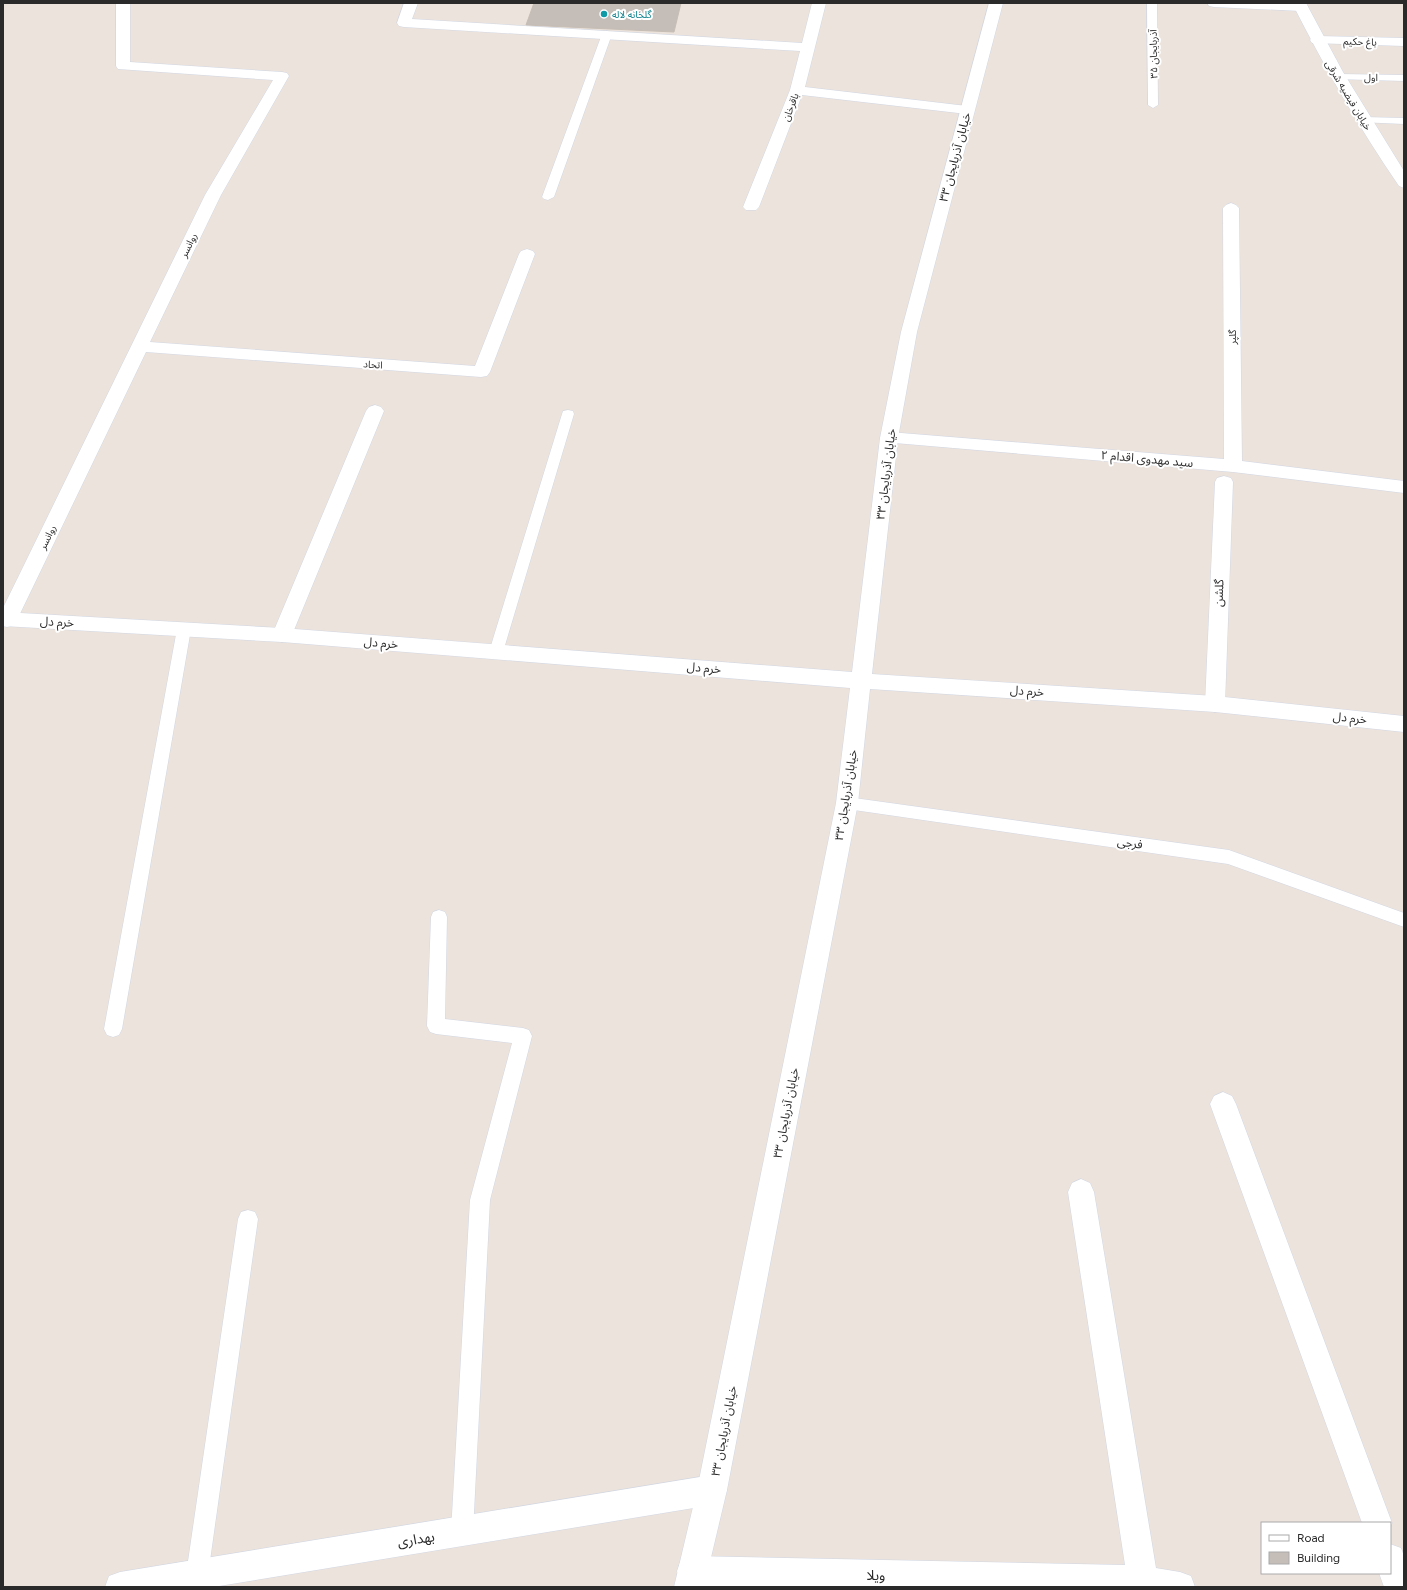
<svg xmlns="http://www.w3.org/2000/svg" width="1407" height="1590" font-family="Figtree,'Noto Sans Arabic',sans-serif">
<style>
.building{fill:#c4bdb8;stroke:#c7beb5}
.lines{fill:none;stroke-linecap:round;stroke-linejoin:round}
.lane-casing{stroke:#d1d7e3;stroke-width:1}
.street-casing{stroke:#d1d7e3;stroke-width:1}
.secondary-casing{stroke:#d1d7e3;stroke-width:1}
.lane{fill:#fff;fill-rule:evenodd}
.street{fill:#fff;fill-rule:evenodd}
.secondary{fill:#fff;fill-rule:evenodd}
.culture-dot{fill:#0f9aa8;stroke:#fff;stroke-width:1.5}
.labels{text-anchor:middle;stroke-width:4;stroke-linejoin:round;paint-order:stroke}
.far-culture-label{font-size:10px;fill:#0d838f;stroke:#fff;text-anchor:start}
.far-street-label{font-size:10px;fill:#2a2a2a;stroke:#fff}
.street-label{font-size:12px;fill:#2a2a2a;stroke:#fff}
.near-street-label{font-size:14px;fill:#2a2a2a;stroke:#fff}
</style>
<rect width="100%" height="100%" fill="#ece3dc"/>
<path class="building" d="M534,3H681L674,32L526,25Z"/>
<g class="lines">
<g class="lane-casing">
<path id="lane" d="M1147,3H1157L1158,105L1153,108L1148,105Z
M607,31L612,34L554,197L548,200L544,199L542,197L602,34Z
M1338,74L1404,75V81L1334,79L1333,77Z
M1363,117L1404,118V124L1359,122L1358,120L1359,118Z
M568,410L573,411L574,414L503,652L501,656L496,658L491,656L489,652L562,414L563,411Z
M184,624L189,625L191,629L122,1029L119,1035L113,1037L107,1035L104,1029L177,629L179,625Z
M847,797L1229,850L1404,913V927L1228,864L847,809L841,808L839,803L841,798Z
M439,910L445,912L447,917L445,1019L523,1028L529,1030L532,1036L490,1200L473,1532L470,1540L462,1543L454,1540L451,1532L470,1200L512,1043L436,1034L430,1032L427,1026L431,917L433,912Z
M248,1210L255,1212L258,1219L208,1575L205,1583L197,1586L189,1583L186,1575L238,1219L241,1212Z"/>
</g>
<g class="street-casing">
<path id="street" d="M116,3H130V62L282,72L287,73L289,76L221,195L150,342L475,366L519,254L521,251L527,249L533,251L535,254L490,372L487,376L481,377L146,352L17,620L14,625L7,627L3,626V608L205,195L273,80L118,69L116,66Z
M404,3H418L412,19L802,43L812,3H826L805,87L967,106L972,107L974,110L972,113L967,114L802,95L759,207L756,210H746L743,207L790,90L800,51L404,27L399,26L397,23Z
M1207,3H1301L1306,4L1308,7L1306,10L1301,11L1214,7L1209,6Z
M1317,36L1404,38V46L1312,43L1310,40L1312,37Z
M1231,203L1236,205L1239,208L1242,461L1404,481V493L1233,472L883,442L880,438L883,434L889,432L1224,459L1223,208L1226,205Z
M375,405L381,407L384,411L292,635L289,640L282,642L275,640L272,635L366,411L369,407Z
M1224,476L1231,478L1233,482L1225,704L1222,710L1215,712L1208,710L1205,704L1215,482L1217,478Z
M1223,1092L1232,1096L1236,1104L1392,1523L1390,1528V1523H1362L1210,1104L1214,1096Z
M1081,1179L1090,1183L1094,1192L1156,1568L1180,1572L1191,1576L1195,1587H725L692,1586L681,1582L677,1571L681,1560L692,1556L1125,1565L1068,1192L1072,1183Z
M712,1475L722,1480L727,1490L722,1500L712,1505L213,1587H105L109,1576L120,1572Z
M1390,1544L1401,1548L1404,1556V1587H1384L1379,1573H1390Z"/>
</g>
<g class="secondary-casing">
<path id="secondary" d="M989,3H1003L917,332L898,438L872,674L1215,696L1404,716V732L1215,712L870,689L858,803L727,1490L704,1587H674L697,1490L836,803L850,688L282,642L3,626V612L282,628L852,672L880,438L901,332Z
M1292,3H1306L1343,72L1404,171V188L1399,186C1359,128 1324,66 1292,3Z"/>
</g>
<use href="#lane" class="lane"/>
<use href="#street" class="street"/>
<use href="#secondary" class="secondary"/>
</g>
<circle class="culture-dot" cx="604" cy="14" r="4"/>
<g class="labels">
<g class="far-culture-label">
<text x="612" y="18">گلخانه لاله</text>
</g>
<g class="far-street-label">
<text transform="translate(1360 41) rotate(2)" y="4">باغ حکیم</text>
<text transform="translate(1153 54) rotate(-91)" y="4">آذربایجان ۳۵</text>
<text transform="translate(1371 77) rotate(1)" y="4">اول</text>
<text transform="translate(1349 95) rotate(59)" y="4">خیابان فیضیه شرقی</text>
<text transform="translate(790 107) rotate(-69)" y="4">باقرخان</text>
<text transform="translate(188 245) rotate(-64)" y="4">روانسر</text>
<text transform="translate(1232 337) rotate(-90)" y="4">گلپر</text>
<text transform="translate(373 364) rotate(4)" y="4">اتحاد</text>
<text transform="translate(47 537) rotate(-64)" y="4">روانسر</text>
</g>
<g class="street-label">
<text transform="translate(955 157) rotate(-75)" y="4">خیابان آذربایجان ۳۳</text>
<text transform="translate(1147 459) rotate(5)" y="4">سید مهدوی اقدام ۲</text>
<text transform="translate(886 474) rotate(-83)" y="4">خیابان آذربایجان ۳۳</text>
<text transform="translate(1219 593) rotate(-88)" y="4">گلشن</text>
<text transform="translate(57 622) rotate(3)" y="4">خرم دل</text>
<text transform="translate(381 643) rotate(5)" y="4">خرم دل</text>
<text transform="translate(704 668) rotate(5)" y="4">خرم دل</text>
<text transform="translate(1027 691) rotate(4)" y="4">خرم دل</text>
<text transform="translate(1350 718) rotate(6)" y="4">خرم دل</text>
<text transform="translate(846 795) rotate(-81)" y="4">خیابان آذربایجان ۳۳</text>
<text transform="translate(1130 843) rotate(8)" y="4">فرجی</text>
<text transform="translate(786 1113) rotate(-79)" y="4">خیابان آذربایجان ۳۳</text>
<text transform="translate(724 1431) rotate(-79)" y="4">خیابان آذربایجان ۳۳</text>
</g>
<g class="near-street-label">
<text transform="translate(416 1539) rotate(-9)" y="5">بهداری</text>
<text transform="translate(876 1575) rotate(1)" y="5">ویلا</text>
</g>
</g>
<rect width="1407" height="1590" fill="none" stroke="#2a2a2a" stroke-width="8"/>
<rect x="1261" y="1522" width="130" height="52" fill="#ffffff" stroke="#aaaaaa"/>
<rect x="1269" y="1535" width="20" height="6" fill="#ffffff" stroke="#aaaaaa"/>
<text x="1297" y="1542" font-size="12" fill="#2a2a2a">Road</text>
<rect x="1269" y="1552" width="20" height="12" fill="#c4bdb8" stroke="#aaaaaa"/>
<text x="1297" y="1562" font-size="12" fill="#2a2a2a">Building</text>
</svg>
